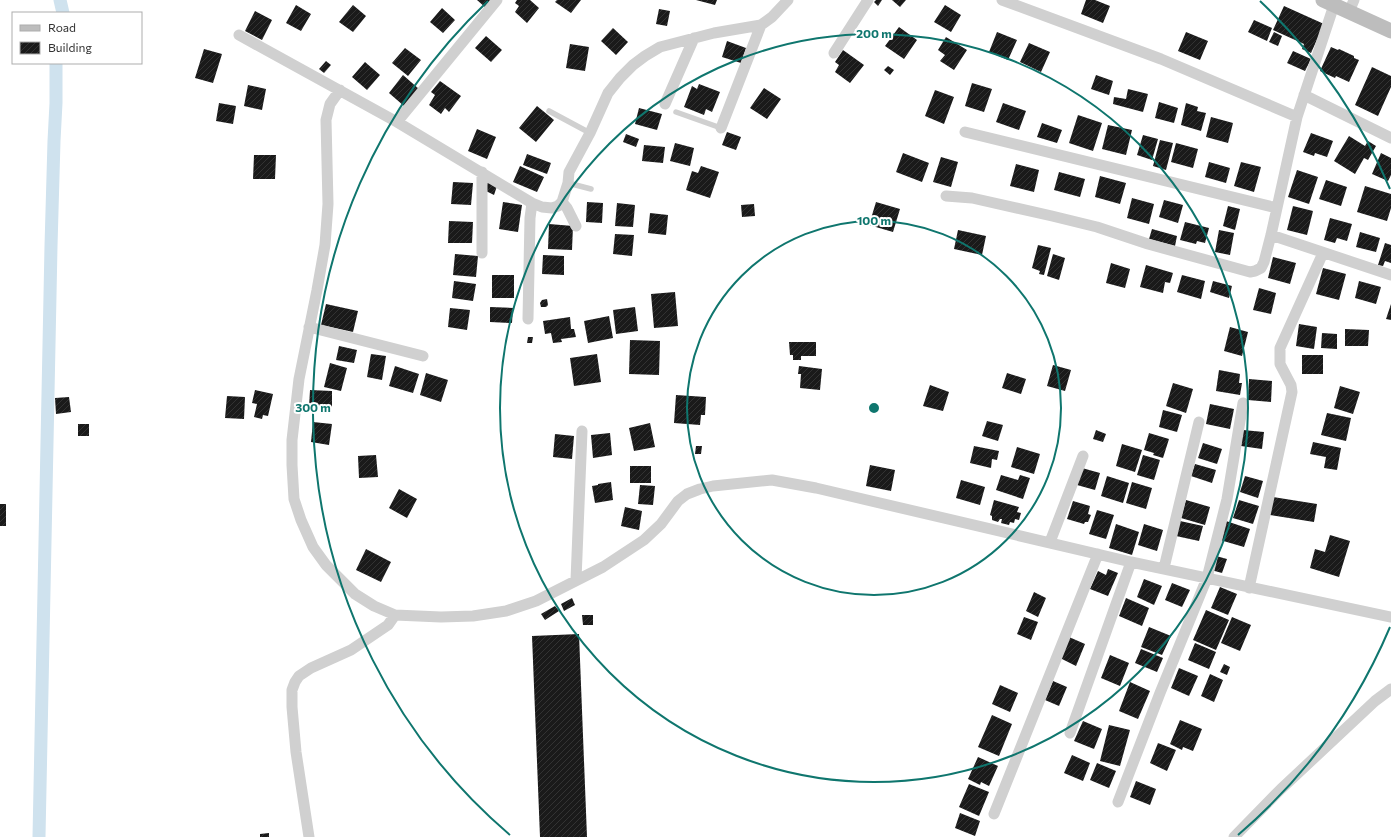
<svg xmlns="http://www.w3.org/2000/svg" width="1391" height="837" font-family="Commissioner,sans-serif">
<style>
.lines{fill:none;stroke-linecap:round;stroke-linejoin:round}
.canal{stroke:#cfe2ee;stroke-width:13}
.building{fill:url(#building-hatch)}
.service{stroke:#d0d0d0;stroke-width:5.5}
.minor{stroke:#d0d0d0;stroke-width:11}
.secondary{stroke:#bdbdbd;stroke-width:15}
.ring{fill:none;stroke:#0f766e;stroke-width:2}
.centre{fill:#0f766e;stroke:#fff;stroke-width:2}
.ring-label{font-size:12px;text-anchor:middle;font-weight:bold;fill:#0f766e;stroke:#fff;stroke-width:4;stroke-linejoin:round;paint-order:stroke}
</style>
<defs>
<pattern id="building-hatch" width="6" height="6" patternUnits="userSpaceOnUse"><rect width="6" height="6" fill="#1a1a1a"/><path d="M-1 1l2-2M0 6l6-6M5 7l2-2" fill="none" stroke="#333"/></pattern>
</defs>
<rect width="100%" height="100%" fill="#fff"/>
<g class="lines">
<path class="canal" d="M60,0L63,13
M39,837L51,246L54,141L56,103V63"/>
</g>
<path class="building" d="M477,0H492L486,8Z
M517,0H530L539,8L527,23L515,12L519,6L515,3Z
M557,0H581L571,13L555,2Z
M696,0H717L715,5Z
M876,0H882L878,6L874,2Z
M892,0H906L900,7Z
M1086,0H1095L1110,6L1103,23L1081,14Z
M296,5L311,14L301,31L286,23Z
M353,5L366,16L353,32L339,22Z
M945,5L961,15L951,32L934,22Z
M1284,6L1324,24L1311,53L1302,49L1304,44L1273,30Z
M442,8L455,20L443,33L430,22Z
M659,9L670,11L667,26L656,24Z
M255,11L272,20L262,40L245,31Z
M1254,20L1272,28L1267,41L1248,32Z
M899,27L917,40L904,59L885,46Z
M613,28L628,42L616,55L601,41Z
M997,32L1017,40L1008,60L989,52Z
M1186,32L1208,41L1200,60L1178,51Z
M1274,32L1282,36L1278,46L1269,42Z
M486,36L502,50L491,62L475,48Z
M946,37L967,50L954,70L940,61L945,55L938,50Z
M727,41L746,48L741,63L722,57Z
M1029,43L1050,52L1041,72L1020,62Z
M570,44L589,47L585,71L566,68Z
M1331,47L1338,50L1339,49L1354,56V58L1359,60L1349,82L1336,76L1335,78L1320,71Z
M405,48L421,60L408,76L392,63Z
M204,49L222,54L213,83L195,78Z
M843,50L864,65L850,83L835,72L839,65L835,62Z
M1293,51L1311,59L1305,71L1287,63Z
M326,61L331,65L324,73L319,69Z
M365,62L380,75L367,90L352,77Z
M888,66L894,70L890,75L884,70Z
M1372,67L1391,76V87L1378,116L1355,105Z
M403,75L419,89L404,106L389,93Z
M1096,75L1113,81L1109,95L1091,89Z
M440,81L461,96L449,112L445,108L441,114L429,105L435,95L431,92Z
M972,83L992,89L984,112L965,106Z
M699,84L720,92L712,112L706,109L704,115L684,107L692,86L697,89Z
M248,85L266,89L262,110L244,106Z
M764,88L781,99L767,119L750,108Z
M1128,89L1148,94L1143,112L1113,104L1114,97L1126,99Z
M935,90L954,97L944,124L925,116Z
M1159,102L1178,108L1174,123L1155,118Z
M219,103L236,106L233,124L216,121Z
M1003,103L1026,111L1019,130L996,122Z
M1186,103L1198,107L1197,111L1206,113L1201,131L1181,125Z
M537,106L554,120L536,142L519,128Z
M639,108L662,114L657,130L635,124Z
M1078,115L1102,123L1093,151L1069,143Z
M1211,117L1233,123L1228,143L1206,137Z
M1042,123L1062,130L1057,143L1037,137Z
M1108,125L1132,130L1126,155L1102,149Z
M477,129L496,137L487,159L468,151Z
M727,132L741,137L736,150L722,145Z
M1311,133L1333,141L1327,157L1315,153L1314,156L1303,152Z
M626,134L639,139L636,147L623,142Z
M1143,135L1158,139L1152,160L1137,155Z
M1349,136L1365,146L1368,141L1376,146L1368,160L1364,158L1355,174L1334,161Z
M1160,140L1173,143L1166,170L1153,166Z
M675,143L694,148L690,166L670,161Z
M1176,143L1198,149L1193,168L1171,162Z
M644,145L665,147L663,163L642,161Z
M903,153L929,163L922,182L896,172Z
M1381,153L1391,158V175L1388,181L1372,174Z
M527,154L551,163L547,174L523,165Z
M254,155H276L275,179H253Z
M941,157L958,162L951,187L933,182Z
M1209,162L1230,168L1226,183L1205,177Z
M1241,162L1261,167L1254,192L1234,186Z
M1016,164L1039,170L1034,192L1010,186Z
M520,166L544,177L537,192L513,182Z
M701,166L719,172L710,198L686,190L692,171L698,173Z
M1297,170L1318,177L1309,204L1288,197Z
M1059,172L1085,179L1080,197L1054,190Z
M1100,176L1126,183L1120,204L1095,197Z
M1326,180L1347,187L1341,206L1319,199Z
M453,182L473,183L471,205L451,204Z
M488,182L497,186L494,195L484,190Z
M1365,186L1391,194V208L1387,221L1357,212Z
M1132,198L1154,204L1149,224L1127,218Z
M1164,200L1183,205L1178,223L1159,217Z
M503,202L522,205L518,232L499,229Z
M587,202L603,203L602,223L586,222Z
M876,202L900,209L893,232L869,225Z
M617,203L635,205L633,227L615,226Z
M754,204L755,216L742,217L741,205Z
M1228,206L1240,209L1235,230L1223,226Z
M1293,206L1313,211L1307,235L1287,230Z
M650,213L668,215L666,235L648,233Z
M1330,218L1352,224L1347,241L1337,238L1335,243L1324,240Z
M449,221L473,222L472,243H448Z
M1185,222L1209,228L1205,243L1197,241L1196,244L1180,240Z
M549,224L573,226L572,250L548,249Z
M1152,229L1177,236L1175,246L1149,239Z
M958,230L986,236L982,255L954,249Z
M1219,230L1234,233L1230,255L1215,252Z
M1360,232L1380,238L1376,252L1356,247Z
M615,234L634,235L632,256L613,254Z
M1385,243L1391,245V263L1385,261L1383,266L1378,265Z
M1038,245L1051,248L1044,275L1039,274L1040,271L1032,268Z
M455,254L478,256L476,277L453,275Z
M1053,254L1065,258L1059,280L1047,276Z
M543,255L564,256V275L542,274Z
M1273,257L1296,263L1290,284L1268,278Z
M1111,263L1130,269L1125,288L1106,283Z
M1146,265L1173,273L1170,283L1165,282L1163,293L1140,287Z
M1323,268L1346,274L1339,300L1316,294Z
M492,275H514V298H492Z
M1182,275L1205,281L1201,299L1177,292Z
M454,281L476,284L473,301L452,298Z
M1213,281L1232,286L1229,298L1210,292Z
M1359,281L1381,287L1376,304L1355,298Z
M1259,288L1276,293L1271,314L1253,310Z
M675,292L678,326L654,328L651,294Z
M547,299L548,305L546,307H541L540,303L542,300Z
M326,304L358,311L353,332L321,325Z
M1391,304V320L1386,319Z
M490,307L513,308L512,323L490,322Z
M635,307L638,331L616,334L613,310Z
M450,308L470,310L467,330L448,327Z
M609,316L613,338L588,343L584,321Z
M570,317L571,329H574L576,337L561,339L562,342L553,343L551,333L545,334L543,321Z
M1299,324L1317,327L1314,349L1296,346Z
M1230,327L1248,332L1242,356L1224,351Z
M1345,329L1369,330L1368,346H1345Z
M1322,333L1337,334V349L1321,348Z
M528,337H533L532,343H527Z
M630,340L660,341L659,375L629,374Z
M789,342H816V356H801V360H793V355H790Z
M339,346L357,350L354,363L336,360Z
M371,354L386,356L382,380L367,377Z
M597,354L601,382L574,386L570,358Z
M1302,355H1323V374H1302Z
M330,363L347,368L341,391L324,387Z
M1053,365L1071,370L1065,391L1047,386Z
M395,366L419,374L413,393L389,386Z
M799,366L822,369L820,390L800,388L801,374H798Z
M1219,370L1240,374L1239,383H1242L1240,395L1216,391Z
M426,373L448,380L441,402L420,395Z
M1007,373L1026,379L1021,394L1002,388Z
M1249,379L1272,381L1271,402L1248,400Z
M1173,383L1193,389L1186,413L1166,406Z
M930,385L949,392L943,411L923,406Z
M1340,386L1360,392L1353,414L1334,408Z
M255,390L273,394L268,416L263,415L262,419L254,417L257,404L252,403Z
M310,390L332,391V408L309,407Z
M676,395L706,397L705,415H701L700,425L674,423Z
M227,396L245,397L244,419L225,418Z
M69,397L71,412L56,414L55,398Z
M1210,404L1234,409L1230,429L1206,424Z
M1163,410L1182,415L1177,432L1159,427Z
M1327,413L1351,418L1346,441L1321,435Z
M987,421L1003,425L998,441L982,436Z
M313,422L332,424L329,445L311,442Z
M650,423L655,447L634,451L629,428Z
M78,424H89V436H78Z
M1096,430L1106,434L1103,442L1093,439Z
M1243,430L1264,432L1262,449L1241,446Z
M610,433L612,455L593,458L591,435Z
M1149,433L1169,439L1163,458L1153,455L1154,453L1144,450Z
M555,434L574,436L572,459L553,457Z
M1313,442L1341,448L1337,470L1324,468L1326,457L1310,454Z
M1203,443L1222,449L1217,464L1198,458Z
M1122,444L1142,450L1135,472L1116,466Z
M696,446H702L701,454H695Z
M974,446L999,451L997,460L992,459L991,468L970,463Z
M1017,447L1040,454L1034,474L1011,467Z
M376,455L378,477L359,478L358,456Z
M1143,455L1160,460L1154,480L1137,475Z
M1195,464L1216,470L1212,483L1191,476Z
M870,465L895,470L891,491L866,486Z
M630,466H651V483H630Z
M1082,468L1100,473L1095,490L1077,485Z
M1001,475L1018,480L1020,475L1030,478L1023,499L996,490Z
M1107,476L1129,483L1123,503L1101,496Z
M1245,476L1263,481L1258,498L1240,492Z
M961,480L985,487L980,505L956,498Z
M611,482L613,500L595,503L592,486L598,485V484Z
M1132,482L1152,488L1146,509L1126,503Z
M640,485L655,486L653,505L638,504Z
M399,489L417,499L407,518L389,508Z
M1273,497L1317,504L1314,522L1270,515Z
M994,500L1019,507L1017,512L1021,513L1019,520L1015,519L1014,523L1010,522L1009,525L1001,523L1002,519H1000L998,522L992,520V516L990,515Z
M1186,500L1210,507L1205,525L1181,518Z
M1239,500L1259,506L1253,524L1233,518Z
M1073,501L1090,506L1088,514L1091,515L1088,522H1085L1084,524L1067,519Z
M0,504H6V526H0Z
M625,507L642,511L639,530L621,526Z
M1097,510L1114,515L1106,539L1089,534Z
M1180,521L1203,526L1199,541L1176,536Z
M1226,521L1250,529L1244,547L1220,540Z
M1116,524L1139,532L1132,555L1109,548Z
M1144,524L1163,530L1157,551L1138,545Z
M1330,535L1350,541L1339,577L1310,568L1315,549L1325,552Z
M366,549L391,562L381,582L356,570Z
M1216,556L1227,559L1222,573L1211,570Z
M1108,569L1118,573L1108,596L1090,589L1098,571L1106,575Z
M1144,579L1162,586L1154,605L1137,597Z
M1172,583L1190,590L1182,607L1165,600Z
M1220,587L1237,594L1228,615L1211,608Z
M1034,592L1046,598L1038,617L1026,611Z
M572,598L575,605L564,611L561,604Z
M1126,598L1149,608L1142,626L1119,616Z
M555,606L559,611L545,620L541,614Z
M1206,610L1229,620L1216,650L1193,640Z
M582,615H593V625H583Z
M1024,617L1038,622L1031,640L1017,634Z
M1232,617L1251,625L1240,651L1221,643Z
M1149,627L1171,636L1162,655L1141,647Z
M579,634L587,837H540L532,636Z
M1069,637L1085,644L1076,666L1060,658Z
M1195,643L1216,652L1209,669L1188,660Z
M1141,649L1163,658L1157,672L1135,663Z
M1110,655L1129,663L1120,686L1101,678Z
M1224,664L1230,667L1227,675L1220,672Z
M1179,668L1198,676L1189,696L1171,688Z
M1210,674L1223,680L1214,702L1201,696Z
M1053,681L1067,687L1059,706L1045,700Z
M1130,682L1150,691L1138,719L1119,711Z
M1000,685L1018,693L1010,712L992,704Z
M992,715L1012,724L999,756L978,747Z
M1180,720L1202,729L1193,751L1183,747L1182,750L1170,744Z
M1083,721L1102,729L1094,749L1074,741Z
M1109,725L1130,730L1120,766L1100,761Z
M1158,743L1176,750L1167,771L1150,763Z
M1072,755L1090,763L1083,781L1064,773Z
M978,757L998,766L989,786L981,782L980,785L968,779Z
M1097,763L1116,771L1109,788L1090,780Z
M1136,781L1156,789L1150,805L1130,797Z
M969,784L989,792L979,816L959,807Z
M960,813L980,821L975,836L955,828Z
M269,833V837H260V834Z"/>
<g class="lines">
<path class="service" d="M549,111L590,133
M676,112L721,128
M568,183L591,189"/>
<path class="minor" d="M1002,0L1161,59L1297,117
M1349,12L1354,0
M239,35L397,122L532,203L542,207L552,208L558,206L562,202L568,183L569,172L590,133L608,93L620,78L633,65L645,56L660,47L714,33L761,25L772,17L788,0
M834,53L868,0
M340,90L330,104L326,120L328,204L325,245L317,290L299,379L292,440V465L294,499L301,520L313,547L326,565L355,594L374,606L395,615L441,617L473,616L506,611L536,601L603,567L644,540L661,524L678,501L687,494L700,489L713,486L772,480L816,488L1131,562L1391,617
M1304,95L1391,138
M665,104L694,38
M397,122L497,0
M721,128L761,25
M965,132L1277,208
M482,172V253
M946,196L972,198L1052,216L1097,227L1148,244L1250,272L1255,271L1261,268L1264,262L1271,235L1297,117L1334,5
M562,202L567,208L576,226
M1271,235L1391,275
M528,319L530,218L532,203
M309,327L423,356
M1050,542L1083,456
M1164,568L1199,422
M576,580L582,431
M1249,588L1292,392L1291,385L1280,364V348L1323,253
M1070,733L1131,562
M1118,802L1160,693L1207,578L1227,499L1243,403
M994,814L1098,554
M309,837L296,752L292,707V690L295,682L299,676L311,668L351,650L388,625L395,615
M1234,837L1281,789L1375,701L1391,689"/>
<path class="secondary" d="M1323,0L1391,31"/>
</g>
<g class="ring">
<circle cx="874" cy="408" r="187"/>
<circle cx="874" cy="408" r="374"/>
<path d="M1390 627A561 561 0 0 1 1238 835M510 835A561 561 0 0 1 488 1M1260 1A561 561 0 0 1 1390 189"/>
</g>
<circle cx="874" cy="408" r="6" class="centre"/>
<g class="ring-label">
<text x="874" y="38">200 m</text>
<text x="874" y="225">100 m</text>
<text x="313" y="412">300 m</text>
</g>
<rect x="12" y="12" width="130" height="52" fill="#ffffff" stroke="#adadad"/>
<rect x="20" y="25" width="20" height="6" fill="#bdbdbd" stroke="#adadad"/>
<text x="48" y="32" font-size="12" fill="#333333">Road</text>
<rect x="20" y="42" width="20" height="12" fill="url(#building-hatch)" stroke="#adadad"/>
<text x="48" y="52" font-size="12" fill="#333333">Building</text>
</svg>
